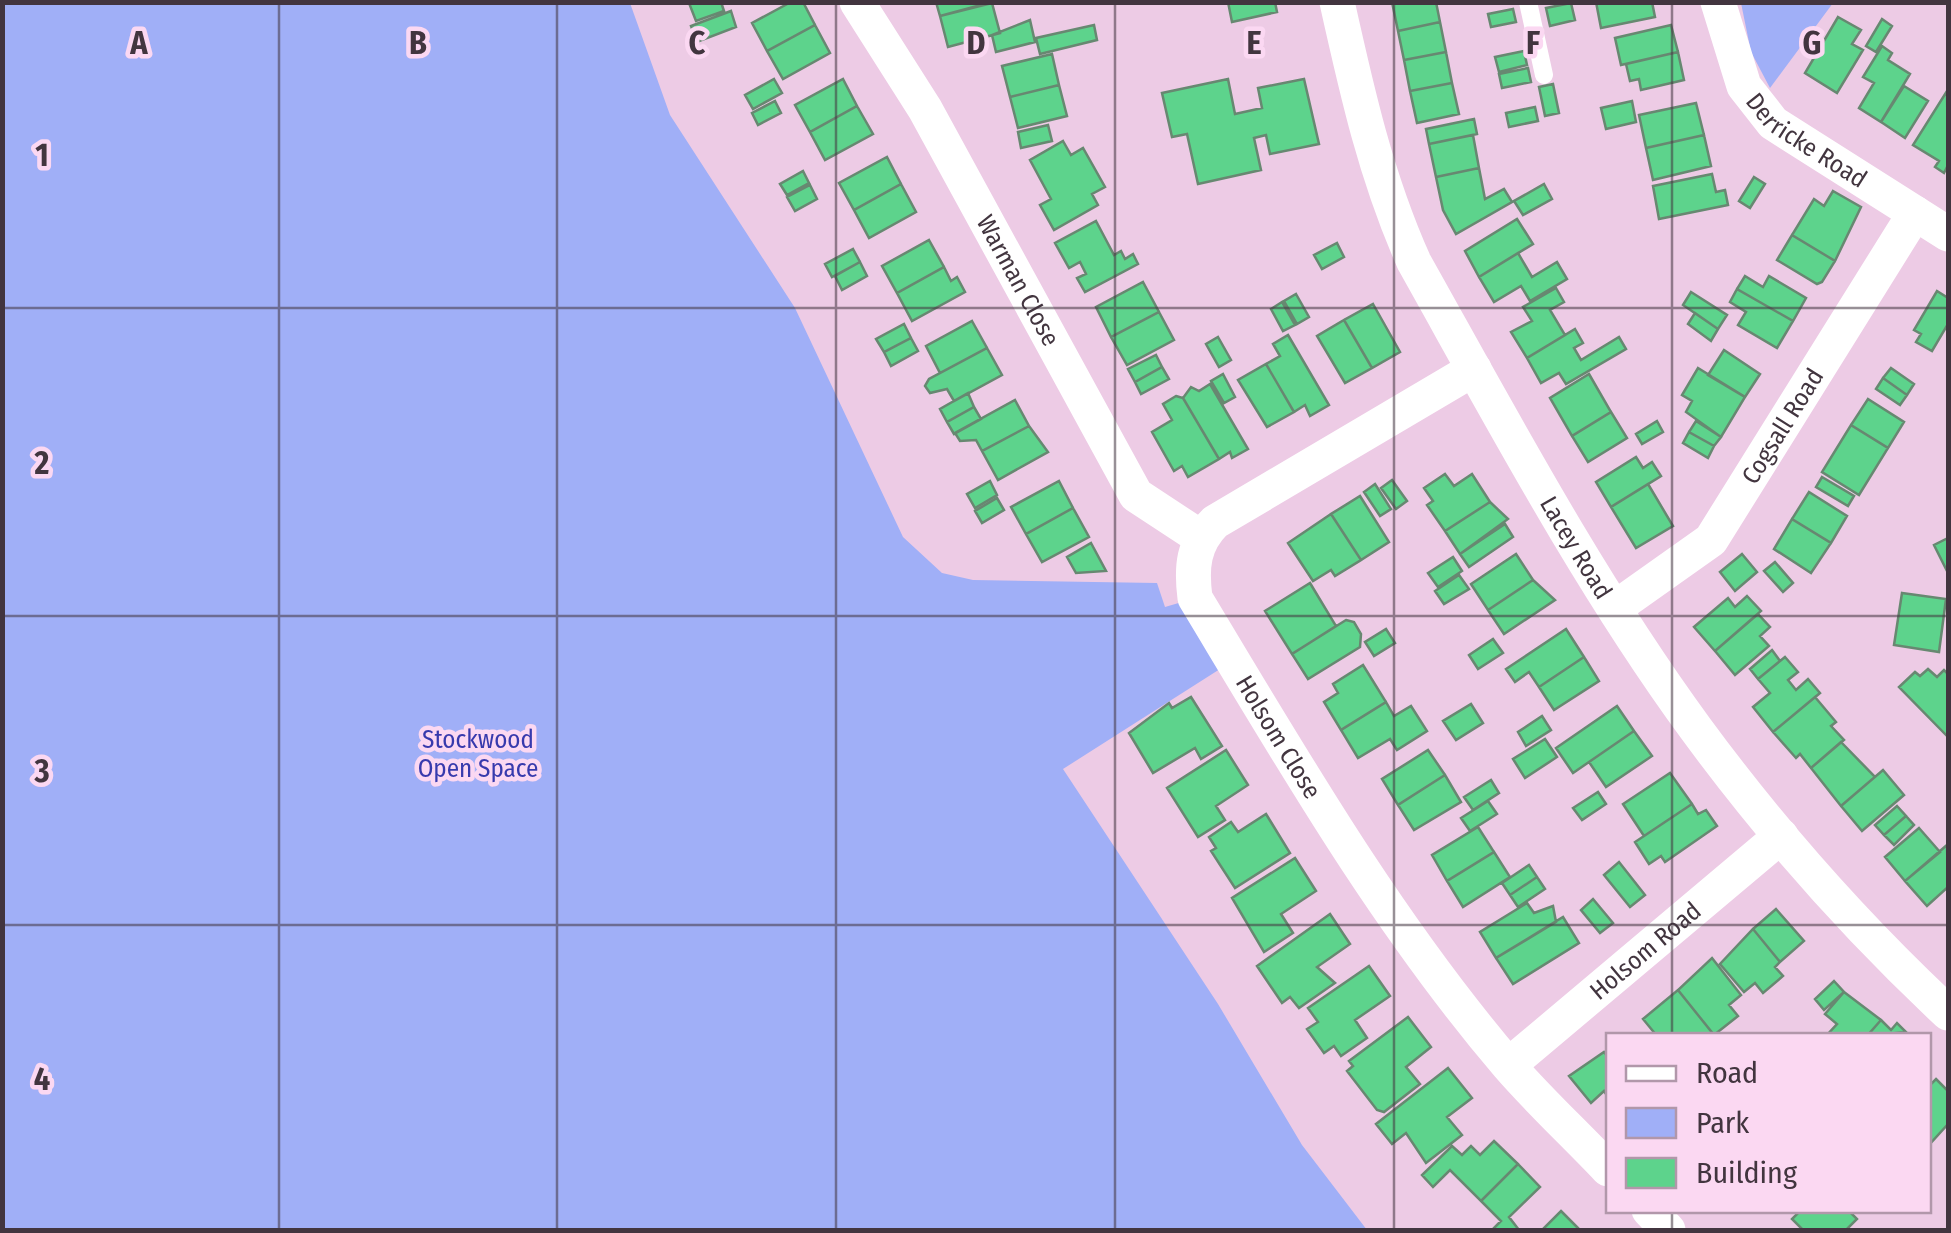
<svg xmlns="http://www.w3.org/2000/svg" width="1951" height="1233" font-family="'Fira Sans Condensed',sans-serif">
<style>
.green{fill:#a0aff7}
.building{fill:#5dd38c;stroke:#678871;stroke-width:2.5}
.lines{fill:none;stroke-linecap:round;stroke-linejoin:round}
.service{stroke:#fff;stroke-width:18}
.minor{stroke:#fff;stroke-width:35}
.grid{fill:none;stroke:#42353f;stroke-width:2.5;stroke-opacity:0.55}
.labels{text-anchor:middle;stroke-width:9;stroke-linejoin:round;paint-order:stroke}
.street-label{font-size:25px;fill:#42353f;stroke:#fbd8f2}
.park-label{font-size:25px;fill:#373aad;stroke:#fbd8f2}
.grid-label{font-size:32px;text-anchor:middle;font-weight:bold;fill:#42353f;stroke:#fbd8f2;stroke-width:9;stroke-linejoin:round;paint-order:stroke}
</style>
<rect width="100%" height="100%" fill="#edcbe5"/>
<path class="green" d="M2,3H630L670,115L795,308L903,537L942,573L973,580L1157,583L1165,607L1182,602L1220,669L1063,769L1218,1004L1302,1145L1367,1230H3Z
M1741,3H1833L1770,88L1751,52Z"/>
<path class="building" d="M721,2L724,11L696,21L689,3Z
M791,2H803L815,25L767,51L752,23Z
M936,2H992L940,16Z
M1228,2H1275L1277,12L1232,22Z
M1392,2H1436L1440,22L1398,31Z
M1596,2H1652L1655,17L1601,28Z
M992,3L1000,33L948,47L940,16Z
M1571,3L1575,20L1550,26L1546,8Z
M1513,9L1516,22L1491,27L1488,14Z
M731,11L736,27L697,42L691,26Z
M1838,17L1861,30L1852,44L1863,50L1837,93L1805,73Z
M1882,19L1892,26L1876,52L1866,46Z
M1030,20L1035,42L996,52L992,35Z
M1440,22L1446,52L1404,60L1398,31Z
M815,25L830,53L783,79L767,51Z
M1094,25L1097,40L1040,54L1036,38Z
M1671,25L1678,52L1621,65L1615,38Z
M1882,46L1892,53L1888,60L1910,74L1881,122L1859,108L1874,83L1863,77Z
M1524,51L1527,65L1499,72L1495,57Z
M1446,52L1452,83L1410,91L1404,60Z
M1678,52L1684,80L1641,90L1639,79L1630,81L1626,64Z
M1052,54L1059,85L1010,97L1002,66Z
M1528,68L1531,82L1502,88L1499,74Z
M774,79L782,93L753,109L745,95Z
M843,79L857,106L810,132L795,105Z
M1228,79L1235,114L1262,108L1258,88L1304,79L1319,144L1270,154L1266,135L1254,138L1261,170L1198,184L1187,134L1172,137L1162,93Z
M1452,83L1459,114L1417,123L1410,91Z
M1553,84L1559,113L1545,116L1539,87Z
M1059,85L1067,116L1018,128L1010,97Z
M1904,86L1928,101L1905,138L1881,122Z
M1947,91L1948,165L1944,173L1935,167L1939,161L1913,145Z
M775,101L781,113L758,125L752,113Z
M1632,101L1636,122L1606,129L1601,108Z
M1696,103L1704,135L1646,148L1639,115Z
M857,106L873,134L825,160L810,132Z
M1535,107L1538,121L1509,127L1506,113Z
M1474,119L1477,134L1429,144L1426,129Z
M1048,125L1052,141L1021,148L1018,132Z
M1473,135L1479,168L1436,177L1429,144Z
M1704,135L1711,166L1653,180L1646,148Z
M1063,141L1071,155L1083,148L1105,187L1092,194L1098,205L1054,230L1040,205L1051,199L1030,160Z
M887,157L901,184L854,210L839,183Z
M1479,168L1485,199L1504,189L1512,202L1456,234L1443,210L1436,177Z
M803,171L809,183L787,195L780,184Z
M1712,174L1716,192L1725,190L1728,205L1659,219L1653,186Z
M1754,177L1765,184L1750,208L1739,201Z
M901,184L916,212L869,238L854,210Z
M1544,184L1552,199L1523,215L1514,201Z
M810,185L817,199L795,211L787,197Z
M1833,191L1861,207L1835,261L1792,235L1814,199L1824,206Z
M1517,219L1533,244L1479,277L1465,251Z
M1096,221L1114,255L1121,251L1125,259L1133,254L1138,264L1085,292L1077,278L1086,274L1080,262L1069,268L1055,243Z
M1792,235L1835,261L1822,282L1817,284L1777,260Z
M929,240L944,267L897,293L882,266Z
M1337,243L1344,257L1322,269L1314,255Z
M853,249L860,262L832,277L825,264Z
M1518,253L1532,277L1557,262L1567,279L1530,301L1521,286L1494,302L1479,277Z
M860,262L867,276L842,290L835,276Z
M944,267L951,281L957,277L965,292L912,321L897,293Z
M1745,276L1763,287L1769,276L1806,298L1793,321L1737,289Z
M1143,282L1159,312L1111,337L1096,307Z
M1556,288L1564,302L1550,310L1565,335L1527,358L1511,332L1532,321L1523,307Z
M1737,289L1793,321L1777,348L1738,325L1746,312L1730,302Z
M1937,291L1948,298V324L1932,351L1916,342L1921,334L1914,330Z
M1691,292L1727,315L1718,329L1683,305Z
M1296,294L1309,317L1297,324L1284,301Z
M1282,302L1295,325L1283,331L1271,309Z
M1373,304L1400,352L1372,368L1344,320Z
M1159,312L1174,340L1127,365L1111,337Z
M1695,313L1718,329L1711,341L1688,324Z
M1344,320L1372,368L1345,383L1317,336Z
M972,321L987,348L940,373L926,346Z
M904,324L911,338L884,352L876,339Z
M1575,329L1583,343L1574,348L1581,360L1619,337L1626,349L1566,384L1559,373L1541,383L1527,358Z
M1288,335L1329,405L1310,416L1305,405L1294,412L1266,364L1280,356L1273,344Z
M1218,337L1231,360L1219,367L1206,344Z
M911,338L918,351L891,366L884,352Z
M987,348L1002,375L954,401L947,389L930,393L925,386L929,379Z
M1724,350L1760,374L1745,397L1708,375Z
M1156,355L1162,367L1135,382L1128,369Z
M1266,364L1294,412L1267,427L1238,380Z
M1162,367L1169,379L1141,394L1135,382Z
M1698,368L1745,397L1721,437L1686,412L1692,401L1682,395Z
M1891,368L1914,384L1907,395L1883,378Z
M1223,374L1235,397L1224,403L1211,381Z
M1589,374L1611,412L1572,436L1550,398Z
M1883,378L1907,395L1900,405L1876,389Z
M1210,384L1248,449L1232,458L1230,452L1219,459L1183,398L1191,387L1199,391Z
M968,393L974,407L947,422L940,409Z
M1176,396L1183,398L1219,459L1188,477L1182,466L1174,471L1152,432L1172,420L1163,404Z
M1868,399L1904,422L1888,448L1851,425Z
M1015,400L1029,426L982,451L976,440L960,441L955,433Z
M974,407L981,419L954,434L947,422Z
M1611,412L1627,438L1588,462L1572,436Z
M1657,421L1663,432L1642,444L1636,434Z
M1696,421L1721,437L1714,446L1689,432Z
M1851,425L1888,448L1859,495L1822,472Z
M1029,426L1048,452L998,480L982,451Z
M1689,432L1714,446L1708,458L1683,443Z
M1636,457L1643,468L1652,462L1661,476L1611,507L1596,482Z
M1445,474L1454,486L1472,474L1490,502L1445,531L1427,505L1433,501L1424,488Z
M1822,477L1854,496L1848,506L1816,487Z
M1392,480L1407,501L1396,509L1381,488Z
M990,481L997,495L975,508L967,494Z
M1059,481L1073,508L1026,534L1011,507Z
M1375,484L1391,509L1380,516L1364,492Z
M1648,484L1673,526L1636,548L1611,507Z
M1809,492L1847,516L1831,543L1792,519Z
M1360,496L1389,542L1361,560L1331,514Z
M997,498L1004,510L982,523L975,511Z
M1490,502L1508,519L1460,554L1445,531Z
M1073,508L1089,537L1042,562L1026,534Z
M1331,514L1361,560L1335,576L1331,570L1313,581L1288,543Z
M1792,519L1831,543L1811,573L1774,549Z
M1505,524L1513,537L1469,567L1460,554Z
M1948,538V573L1934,545Z
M1091,543L1106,571L1076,573L1067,557Z
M1516,554L1533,580L1488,610L1471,584Z
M1742,554L1757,572L1735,591L1720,572Z
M1453,557L1462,571L1438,587L1428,573Z
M1775,562L1793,583L1783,592L1764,571Z
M1459,575L1469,589L1444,604L1435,591Z
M1533,580L1555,600L1504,634L1488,610Z
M1310,583L1336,626L1292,654L1265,611Z
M1902,593L1946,599L1939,652L1894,645Z
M1747,596L1761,611L1715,651L1694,627L1728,598L1735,607Z
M1758,614L1770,627L1760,636L1769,646L1735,675L1715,651Z
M1346,620L1354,622L1361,634L1360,647L1308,679L1292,654Z
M1386,629L1395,643L1374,656L1365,642Z
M1566,629L1584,657L1539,687L1529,672L1515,682L1506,669Z
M1493,639L1503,653L1478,669L1469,655Z
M1772,650L1780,661L1758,679L1750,669Z
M1584,657L1599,681L1554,710L1539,687Z
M1785,657L1798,672L1788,680L1796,690L1808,679L1820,693L1773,732L1753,707L1770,693L1758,679Z
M1363,665L1386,702L1341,730L1324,702L1338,693L1333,684Z
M1928,669L1937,677L1944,670L1948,674V737L1899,687L1915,672L1920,676Z
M1191,697L1222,746L1201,759L1195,748L1153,773L1129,733L1169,703L1172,708Z
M1815,697L1836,722L1831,726L1844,740L1811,768L1800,754L1796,758L1773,732Z
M1386,702L1394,716L1411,706L1427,731L1397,750L1390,739L1358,758L1341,730Z
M1471,704L1483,723L1456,740L1443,721Z
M1617,706L1634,731L1573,773L1556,748Z
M1542,716L1551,730L1526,746L1518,732Z
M1634,731L1652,756L1606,787L1589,762Z
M1545,739L1557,757L1525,778L1513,759Z
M1841,742L1875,777L1841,806L1811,768Z
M1226,750L1248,785L1216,806L1225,820L1198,837L1167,788Z
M1428,750L1445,775L1398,805L1382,779Z
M1883,770L1904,795L1862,831L1841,806Z
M1670,773L1692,804L1644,836L1623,804Z
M1445,775L1461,802L1414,830L1398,805Z
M1491,780L1499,793L1473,810L1464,797Z
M1598,792L1606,804L1582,820L1573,808Z
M1488,801L1497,814L1470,831L1461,818Z
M1692,804L1698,814L1706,810L1717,826L1665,862L1661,856L1649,864L1635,842Z
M1897,806L1906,816L1884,835L1875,825Z
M1266,814L1290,853L1235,888L1211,851L1216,848L1209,837L1231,822L1238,832Z
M1906,816L1914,825L1894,845L1884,835Z
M1478,827L1494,852L1447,881L1432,855Z
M1919,828L1940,852L1905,881L1885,857Z
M1947,845L1948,887L1927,906L1905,881Z
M1494,852L1510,877L1463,907L1447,881Z
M1295,858L1316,891L1281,914L1293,933L1264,952L1232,898Z
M1619,862L1645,895L1630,907L1604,875Z
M1529,865L1537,877L1510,895L1502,883Z
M1537,877L1545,889L1518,907L1510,895Z
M1593,899L1613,923L1600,933L1581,910Z
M1527,903L1534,913L1553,906L1556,922L1496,958L1480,932Z
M1776,909L1804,941L1780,962L1753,929Z
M1330,914L1350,944L1317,967L1335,983L1299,1008L1290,997L1282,1003L1257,966Z
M1563,917L1579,943L1513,984L1496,958Z
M1753,929L1780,962L1775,967L1783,976L1763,993L1755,983L1744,992L1720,964Z
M1712,958L1741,995L1729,1005L1738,1016L1714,1035L1678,990Z
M1369,966L1390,996L1355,1020L1367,1038L1341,1056L1334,1046L1324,1053L1307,1029L1318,1022L1308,1008Z
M1834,981L1844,992L1824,1010L1815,999Z
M1678,990L1714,1035L1713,1036H1657L1643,1019Z
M1844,992L1881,1020L1867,1036H1826L1837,1024L1825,1014Z
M1408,1017L1431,1047L1406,1067L1420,1084L1384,1112L1377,1110L1347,1071L1353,1066L1349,1061Z
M1881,1020L1891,1030L1897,1023L1906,1032L1867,1036Z
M1604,1052L1608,1057V1097L1604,1091L1591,1103L1569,1076Z
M1448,1068L1472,1098L1447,1117L1462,1135L1426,1163L1406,1133L1392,1144L1376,1124Z
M1936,1079L1948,1091V1124L1928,1146V1087Z
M1494,1141L1518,1164L1481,1201L1450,1170L1433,1187L1422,1175L1452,1146L1462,1155L1471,1146L1480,1155Z
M1518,1164L1540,1187L1509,1217L1519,1230H1492L1501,1221L1481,1201Z
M1801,1210H1848L1857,1219L1846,1230H1803L1792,1219Z
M1561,1211L1580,1230H1542Z"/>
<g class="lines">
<path class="service" d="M1528,2L1544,75"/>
<g class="minor">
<path id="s1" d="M857,2L925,109L1136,495L1200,537"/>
<path id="s2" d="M1337,2C1357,92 1376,177 1414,262C1502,419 1589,583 1696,729C1771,831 1856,927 1948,1013"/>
<path id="s3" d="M1718,2L1744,86L1773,123L1948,234"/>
<path id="s4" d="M1474,369L1215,522C1193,544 1191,567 1195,598C1292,759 1386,922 1508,1065C1539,1101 1575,1134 1608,1169"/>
<path id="s5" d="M1615,608L1711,540L1915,213"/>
<path id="s6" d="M1509,1065L1781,836"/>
<path d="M1649,1210L1668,1230"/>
</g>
</g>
<path class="grid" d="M279,2V1230M557,2V1230M836,2V1230M1115,2V1230M1394,2V1230M1672,2V1036M2,308H1948M2,616H1948M2,925H1948M1672,1210V1230"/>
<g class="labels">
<g class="street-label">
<text dy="9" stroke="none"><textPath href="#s3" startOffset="172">Derricke Road</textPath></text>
<text dy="9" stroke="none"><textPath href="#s1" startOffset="322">Warman Close</textPath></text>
<text dy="9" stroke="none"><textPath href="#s5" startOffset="252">Cogsall Road</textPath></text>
<text dy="9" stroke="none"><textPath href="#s2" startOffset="600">Lacey Road</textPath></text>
<text dy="9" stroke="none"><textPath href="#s4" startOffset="545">Holsom Close</textPath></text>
<text dy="9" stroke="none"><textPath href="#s6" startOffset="178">Holsom Road</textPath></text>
</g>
<g class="park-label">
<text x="478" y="748">Stockwood<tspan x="478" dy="29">Open Space</tspan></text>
</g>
</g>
<g class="grid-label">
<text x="139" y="54">A</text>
<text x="418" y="54">B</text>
<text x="697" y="54">C</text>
<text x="976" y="54">D</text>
<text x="1254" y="54">E</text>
<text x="1533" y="54">F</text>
<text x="1812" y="54">G</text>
<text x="42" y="166">1</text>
<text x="42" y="474">2</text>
<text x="42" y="782">3</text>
<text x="42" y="1090">4</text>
</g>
<rect width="1951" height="1233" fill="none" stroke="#42353f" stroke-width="10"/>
<rect x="1606" y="1033" width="325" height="180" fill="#fbd8f2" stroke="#b197aa" stroke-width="2.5"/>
<rect x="1626" y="1066" width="50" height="15" fill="#ffffff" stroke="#b197aa" stroke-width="2.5"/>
<text x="1696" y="1083" font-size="30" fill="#42353f">Road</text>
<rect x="1626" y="1108" width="50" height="30" fill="#a0aff7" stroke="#b197aa" stroke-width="2.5"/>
<text x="1696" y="1133" font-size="30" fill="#42353f">Park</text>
<rect x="1626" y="1158" width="50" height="30" fill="#5dd38c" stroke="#b197aa" stroke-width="2.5"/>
<text x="1696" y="1183" font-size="30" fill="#42353f">Building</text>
</svg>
